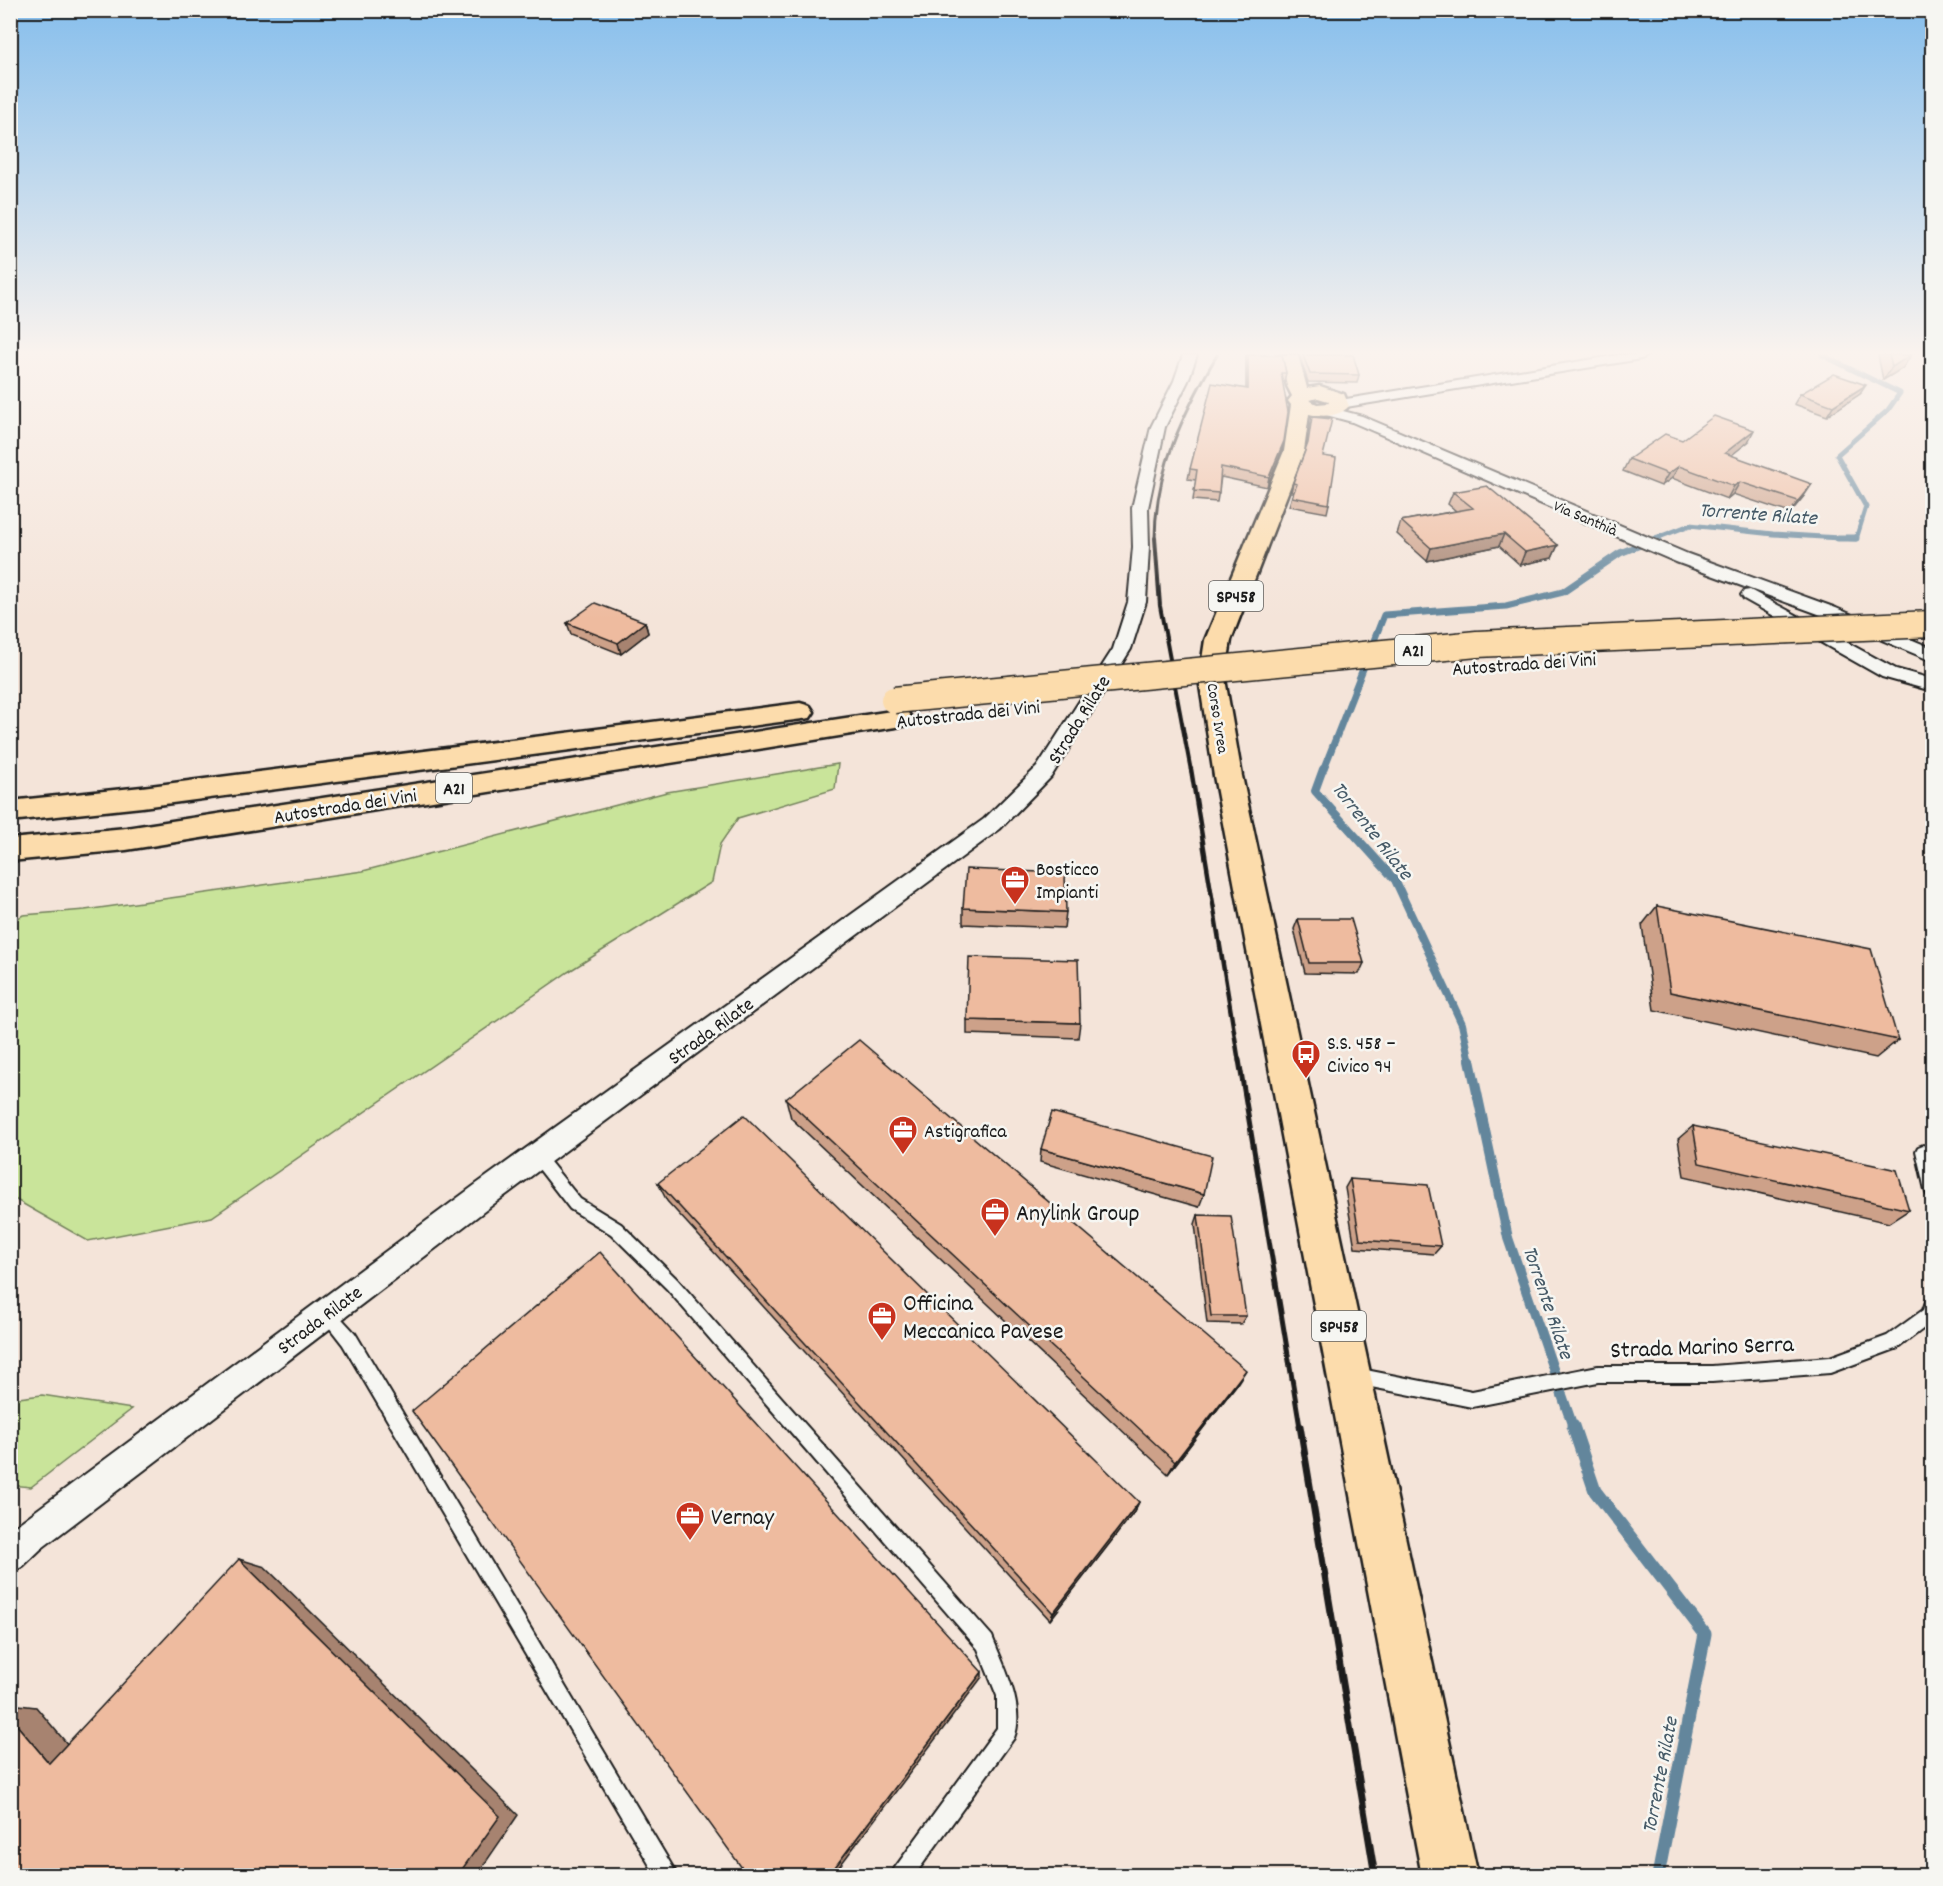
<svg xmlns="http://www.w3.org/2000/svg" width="1943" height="1886" font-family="Dekko,sans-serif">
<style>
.green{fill:#c9e49a;stroke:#72805b;stroke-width:1.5}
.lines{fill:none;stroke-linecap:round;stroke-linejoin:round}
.stream-far4{stroke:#63869c;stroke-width:5}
.stream-far3{stroke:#63869c;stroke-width:7}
.stream-far2{stroke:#63869c;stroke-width:8}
.stream-far1{stroke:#63869c;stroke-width:10}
.stream{stroke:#63869c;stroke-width:13}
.service-casing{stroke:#1c1c1c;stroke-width:4}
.minor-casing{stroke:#1c1c1c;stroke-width:4}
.primary-casing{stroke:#1c1c1c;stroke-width:5}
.motorway-casing{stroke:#1c1c1c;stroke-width:5}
.service{fill:#f6f6f2;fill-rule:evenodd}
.minor{fill:#f6f6f2;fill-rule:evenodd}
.primary{fill:#fcdcac;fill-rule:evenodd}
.motorway{fill:#fcdcac;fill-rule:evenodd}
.rail-far4{stroke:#1c1c1c;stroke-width:3}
.rail-far3{stroke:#1c1c1c;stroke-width:4}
.rail-far2{stroke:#1c1c1c;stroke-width:4.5}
.rail-far1{stroke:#1c1c1c;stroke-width:5}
.rail{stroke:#1c1c1c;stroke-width:7}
.motorway-bridge-casing{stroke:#1c1c1c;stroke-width:29;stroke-linecap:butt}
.motorway-bridge{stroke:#fcdcac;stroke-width:26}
.wall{fill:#cda189;stroke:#1c1c1c;stroke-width:1.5}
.shaded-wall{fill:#a7836f;stroke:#1c1c1c;stroke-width:1.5}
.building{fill:#eebb9f;stroke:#1c1c1c;stroke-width:1.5}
.labels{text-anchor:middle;stroke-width:5;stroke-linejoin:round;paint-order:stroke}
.far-street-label{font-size:16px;fill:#1c1c1c;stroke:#f6f6f2}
.shield{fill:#f6f6f2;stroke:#5d5d5c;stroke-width:1.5}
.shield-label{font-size:18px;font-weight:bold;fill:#1c1c1c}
.street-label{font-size:20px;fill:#1c1c1c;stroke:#f6f6f2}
.poi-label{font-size:20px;fill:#1c1c1c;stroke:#f6f6f2;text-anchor:start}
.water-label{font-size:21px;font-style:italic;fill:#465a67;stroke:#f6f6f2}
.near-poi-label{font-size:24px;fill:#1c1c1c;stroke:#f6f6f2;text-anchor:start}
.near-street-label{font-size:24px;fill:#1c1c1c;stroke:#f6f6f2}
</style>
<rect width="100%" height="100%" fill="#f4e4d9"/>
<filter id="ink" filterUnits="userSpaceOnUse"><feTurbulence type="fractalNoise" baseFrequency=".0167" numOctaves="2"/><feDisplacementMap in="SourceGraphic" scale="12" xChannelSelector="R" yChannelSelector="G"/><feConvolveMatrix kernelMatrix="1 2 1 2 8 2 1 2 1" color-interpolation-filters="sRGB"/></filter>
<g filter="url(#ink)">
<path class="green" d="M838,764L835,789L738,818L720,844L712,882L568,972L212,1217L88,1241L11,1197L10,923L23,915L85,910L363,871L667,792Z
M42,1395L132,1409L31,1487L11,1485V1399Z"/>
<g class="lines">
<path class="stream-far4" d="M1654,539L1690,525L1773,534L1856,539L1866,507L1837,455L1888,410L1900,393L1822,355"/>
<path class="stream-far3" d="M1838,538H1856
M1323,771L1384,615L1506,606L1563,592L1620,553L1658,538"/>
<path class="stream-far2" d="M1323,769L1315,791L1395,880L1462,1024L1470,1062"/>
<path class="stream-far1" d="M1470,1060L1508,1238L1573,1427"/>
<path class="stream" d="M1573,1426L1595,1491L1705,1634L1658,1876"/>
<g class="service-casing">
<path id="service" d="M1923,1145L1928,1147L1932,1162V1197L1927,1195L1925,1190L1916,1151L1918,1147Z
M537,1150L542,1152L580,1199L621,1224L677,1279L992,1636C1003,1665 1026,1707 1014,1738L914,1876H891L894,1869L997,1728V1696L978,1649L667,1289L611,1234L570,1209L532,1160L530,1156L532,1152Z
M1932,1296V1322L1898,1348L1830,1373L1712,1382H1598L1472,1407L1356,1384L1350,1382L1348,1376L1350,1370L1356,1368L1472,1391L1598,1366H1712L1830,1357L1887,1336L1923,1310L1927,1299Z
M327,1305L332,1308L355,1333L678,1876H656L343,1345L322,1318L319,1313L322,1308Z"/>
</g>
<g class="minor-casing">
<path id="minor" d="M1183,355H1197L1188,381L1165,427L1148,508L1149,547L1146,602L1131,649L1051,777L1000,829L495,1203L42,1548L22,1567L10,1572V1530L18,1524L475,1185L984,819L1037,767L1113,649L1128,602L1133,547L1132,508L1151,427L1174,381Z
M1619,355H1648L1641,359L1340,408L1333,404L1340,400Z
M1324,406L1362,416L1688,554L1836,608L1932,648V661L1824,616L1676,562L1352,422L1319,413L1317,410L1319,407Z
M1750,590L1896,669L1932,679V691L1882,677L1744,599L1741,595L1744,591Z"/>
</g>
<g class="primary-casing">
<path id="primary" d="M1280,355H1298L1307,388L1320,386L1344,394L1349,406C1340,417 1322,417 1309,414L1304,451L1231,640L1225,679L1242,776L1478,1876H1422L1214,776L1199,679L1205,640L1284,451L1291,405L1288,401L1292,396L1287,386ZM1318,398L1328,401L1329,403L1317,404L1309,400Z"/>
</g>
<g class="motorway-casing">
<path id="motorway" d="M800,703L810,706L814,712L810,718L142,807L10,821V801L142,787Z
M898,710L908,713L912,719L908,725L126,850L10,861V839L126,828Z"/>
</g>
<use href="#service" class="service"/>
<use href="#minor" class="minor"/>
<use href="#primary" class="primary"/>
<use href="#motorway" class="motorway"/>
<path class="rail-far4" d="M1155,539C1155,470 1183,414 1217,355"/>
<path class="rail-far3" d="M1155,538L1160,606L1191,771"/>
<path class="rail-far2" d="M1191,769L1239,1062"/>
<path class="rail-far1" d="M1239,1060L1300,1427"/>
<path class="rail" d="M1300,1426L1375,1876"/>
<g class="motorway-bridge-casing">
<path id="motorway-bridge" d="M894,700L1477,644L1932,624"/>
</g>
<use href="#motorway-bridge" class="motorway-bridge"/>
</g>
<path class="wall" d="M1246,355H1282L1286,373L1284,382H1282V450L1267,487L1221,477L1217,502L1193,500L1196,480L1188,479L1190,469L1246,388Z
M1299,355H1353L1359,375L1357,383L1308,382Z
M1878,355H1911L1903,368L1883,380Z
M1800,394H1860L1827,416L1794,404Z
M1312,417L1323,456L1329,504L1327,513L1289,506L1293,492H1291L1293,483L1307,447Z
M1748,442L1731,455L1804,496L1790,513L1733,494L1727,499L1672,478L1661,486L1623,471L1629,459Z
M1453,492L1558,545L1552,558L1520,565L1499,546L1427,561L1397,534L1401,521L1456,511L1448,504Z
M645,622L648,633L621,654L571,634L567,623Z
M1657,906L1898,1040L1876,1058L1654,1010L1642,925Z
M963,908L1066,912L1064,928L963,924Z
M1298,919L1364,963L1359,974L1305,973L1294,929Z
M967,1020L1080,1023L1078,1038L967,1034Z
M786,1099L1237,1384L1168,1474L791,1118Z
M1693,1126L1909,1210L1889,1223L1684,1176L1678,1139Z
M1041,1149L1204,1194L1199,1207L1040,1162Z
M1350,1179L1441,1246L1434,1254L1355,1248L1345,1188Z
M658,1183L1139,1502L1134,1512L1050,1620L667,1201Z
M1198,1215L1246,1316L1241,1324L1207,1323L1195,1224Z"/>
<path class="shaded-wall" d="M1911,355L1903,368L1883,380L1892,367Z
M1866,385L1860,394L1827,416L1833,406Z
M1754,430L1748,442L1718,466L1725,453Z
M1284,441L1282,450L1267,487L1269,477Z
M1679,466L1672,478L1661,486L1668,474Z
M1740,482L1733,494L1727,499L1734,486Z
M1812,484L1804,496L1790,513L1798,501Z
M1504,534L1499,546L1427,561L1431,548Z
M1558,545L1552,558L1520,565L1525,552Z
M645,622L648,633L621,654L618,643Z
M1246,1370L1237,1384L1168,1474L1175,1462Z
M1139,1502L1134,1512L1050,1620L1053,1613Z
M239,1559L265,1567L518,1815L477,1875H458Z
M982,1672V1677L833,1875H829Z
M10,1704L36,1707L85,1765L49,1763L10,1717Z"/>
<path class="building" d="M1248,355H1282L1286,373H1281L1288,412L1284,441L1269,477L1221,467L1219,493L1194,491L1197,470L1190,469L1212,383L1248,389Z
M1303,355H1353L1359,375L1310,374Z
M1889,355H1911L1892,367Z
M1834,374L1866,385L1833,406L1800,394Z
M1714,416L1754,430L1725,453L1812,484L1798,501L1740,482L1734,486L1679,466L1668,474L1629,459L1665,434L1682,440Z
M1312,417L1332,419L1323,456L1336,458L1329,504L1292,497L1297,484L1293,483L1308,443Z
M1487,486L1558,545L1525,552L1504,534L1431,548L1401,521L1473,508L1453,492Z
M595,603L645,622L618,643L567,623Z
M966,869L1065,873L1066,912L963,908Z
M1657,906L1871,949L1898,1040L1670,992Z
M1298,919H1351L1364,963H1309Z
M969,957L1078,960L1080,1023L967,1020Z
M859,1040L1246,1370L1175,1462L786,1099Z
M1052,1112L1212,1156L1204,1194L1041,1149Z
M744,1115L1139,1502L1053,1613L658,1183Z
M1693,1126L1897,1170L1909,1210L1699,1163Z
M1350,1179L1428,1185L1441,1246L1360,1240Z
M1198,1215L1231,1216L1246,1316H1211Z
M600,1252L982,1672L829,1875H747L412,1411Z
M239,1559L500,1816L458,1875H10V1717L49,1763Z"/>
</g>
<linearGradient id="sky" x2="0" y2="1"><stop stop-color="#86beec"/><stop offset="0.57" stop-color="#faf3ee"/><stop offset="1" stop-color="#faf3ee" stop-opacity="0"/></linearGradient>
<rect width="1943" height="619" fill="url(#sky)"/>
<defs>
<g id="office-pin" transform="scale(1.5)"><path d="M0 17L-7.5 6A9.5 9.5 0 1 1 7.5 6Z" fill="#c8321e" stroke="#f6f6f2"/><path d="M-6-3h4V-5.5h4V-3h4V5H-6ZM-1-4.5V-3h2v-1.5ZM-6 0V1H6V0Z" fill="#fff"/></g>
<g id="bus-pin" transform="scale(1.5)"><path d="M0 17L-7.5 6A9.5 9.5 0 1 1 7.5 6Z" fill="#c8321e" stroke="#f6f6f2"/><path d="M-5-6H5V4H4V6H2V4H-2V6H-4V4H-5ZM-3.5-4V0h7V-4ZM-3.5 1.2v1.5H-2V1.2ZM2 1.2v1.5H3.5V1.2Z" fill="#fff"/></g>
</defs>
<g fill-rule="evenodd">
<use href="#office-pin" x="1015" y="880"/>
<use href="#bus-pin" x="1306" y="1054"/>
<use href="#office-pin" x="903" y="1130"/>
<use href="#office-pin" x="995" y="1212"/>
<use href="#office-pin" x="882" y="1316"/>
<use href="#office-pin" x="690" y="1516"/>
</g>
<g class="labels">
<g class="far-street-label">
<text transform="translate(1586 517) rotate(23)" y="6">Via Santhià</text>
<text transform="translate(1219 718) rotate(81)" y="6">Corso Ivrea</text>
</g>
<g class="shield">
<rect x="1209" y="581" width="54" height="30" rx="4.5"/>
<rect x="1395" y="635" width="36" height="30" rx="4.5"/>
<rect x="436" y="773" width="36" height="30" rx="4.5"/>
<rect x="1312" y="1311" width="54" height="30" rx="4.5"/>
</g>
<g class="shield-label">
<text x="1236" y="602">SP458</text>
<text x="1413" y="656">A21</text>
<text x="454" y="794">A21</text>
<text x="1339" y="1332">SP458</text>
</g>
<g class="street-label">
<text transform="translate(1524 663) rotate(-4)" y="7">Autostrada dei Vini</text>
<text transform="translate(968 713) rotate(-6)" y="7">Autostrada dei Vini</text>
<text transform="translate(1078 719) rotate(-58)" y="7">Strada Rilate</text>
<text transform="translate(345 805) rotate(-9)" y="7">Autostrada dei Vini</text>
<text transform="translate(710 1030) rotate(-36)" y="7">Strada Rilate</text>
<text transform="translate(319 1319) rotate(-37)" y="7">Strada Rilate</text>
</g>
<g class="poi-label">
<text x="1036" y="875">Bosticco<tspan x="1036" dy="23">Impianti</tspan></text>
<text x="1327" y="1049">S.S. 458 –<tspan x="1327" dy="23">Civico 94</tspan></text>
<text x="924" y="1137">Astigrafica</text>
</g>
<g class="water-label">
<text transform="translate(1758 513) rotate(4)" y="7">Torrente Rilate</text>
<text transform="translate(1373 830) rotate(52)" y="7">Torrente Rilate</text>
<text transform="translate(1549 1302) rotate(71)" y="7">Torrente Rilate</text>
<text transform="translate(1659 1775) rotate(-79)" y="7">Torrente Rilate</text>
</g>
<g class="near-poi-label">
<text x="1016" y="1220">Anylink Group</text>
<text x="903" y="1310">Officina<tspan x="903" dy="28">Meccanica Pavese</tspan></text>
<text x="711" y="1524">Vernay</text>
</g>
<g class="near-street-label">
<text transform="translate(1702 1346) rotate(-2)" y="8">Strada Marino Serra</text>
</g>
</g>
<rect width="1943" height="1886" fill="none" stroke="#f6f6f2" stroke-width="36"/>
<rect x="18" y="18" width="1907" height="1850" fill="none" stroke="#1c1c1c" stroke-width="2" filter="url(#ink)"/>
</svg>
